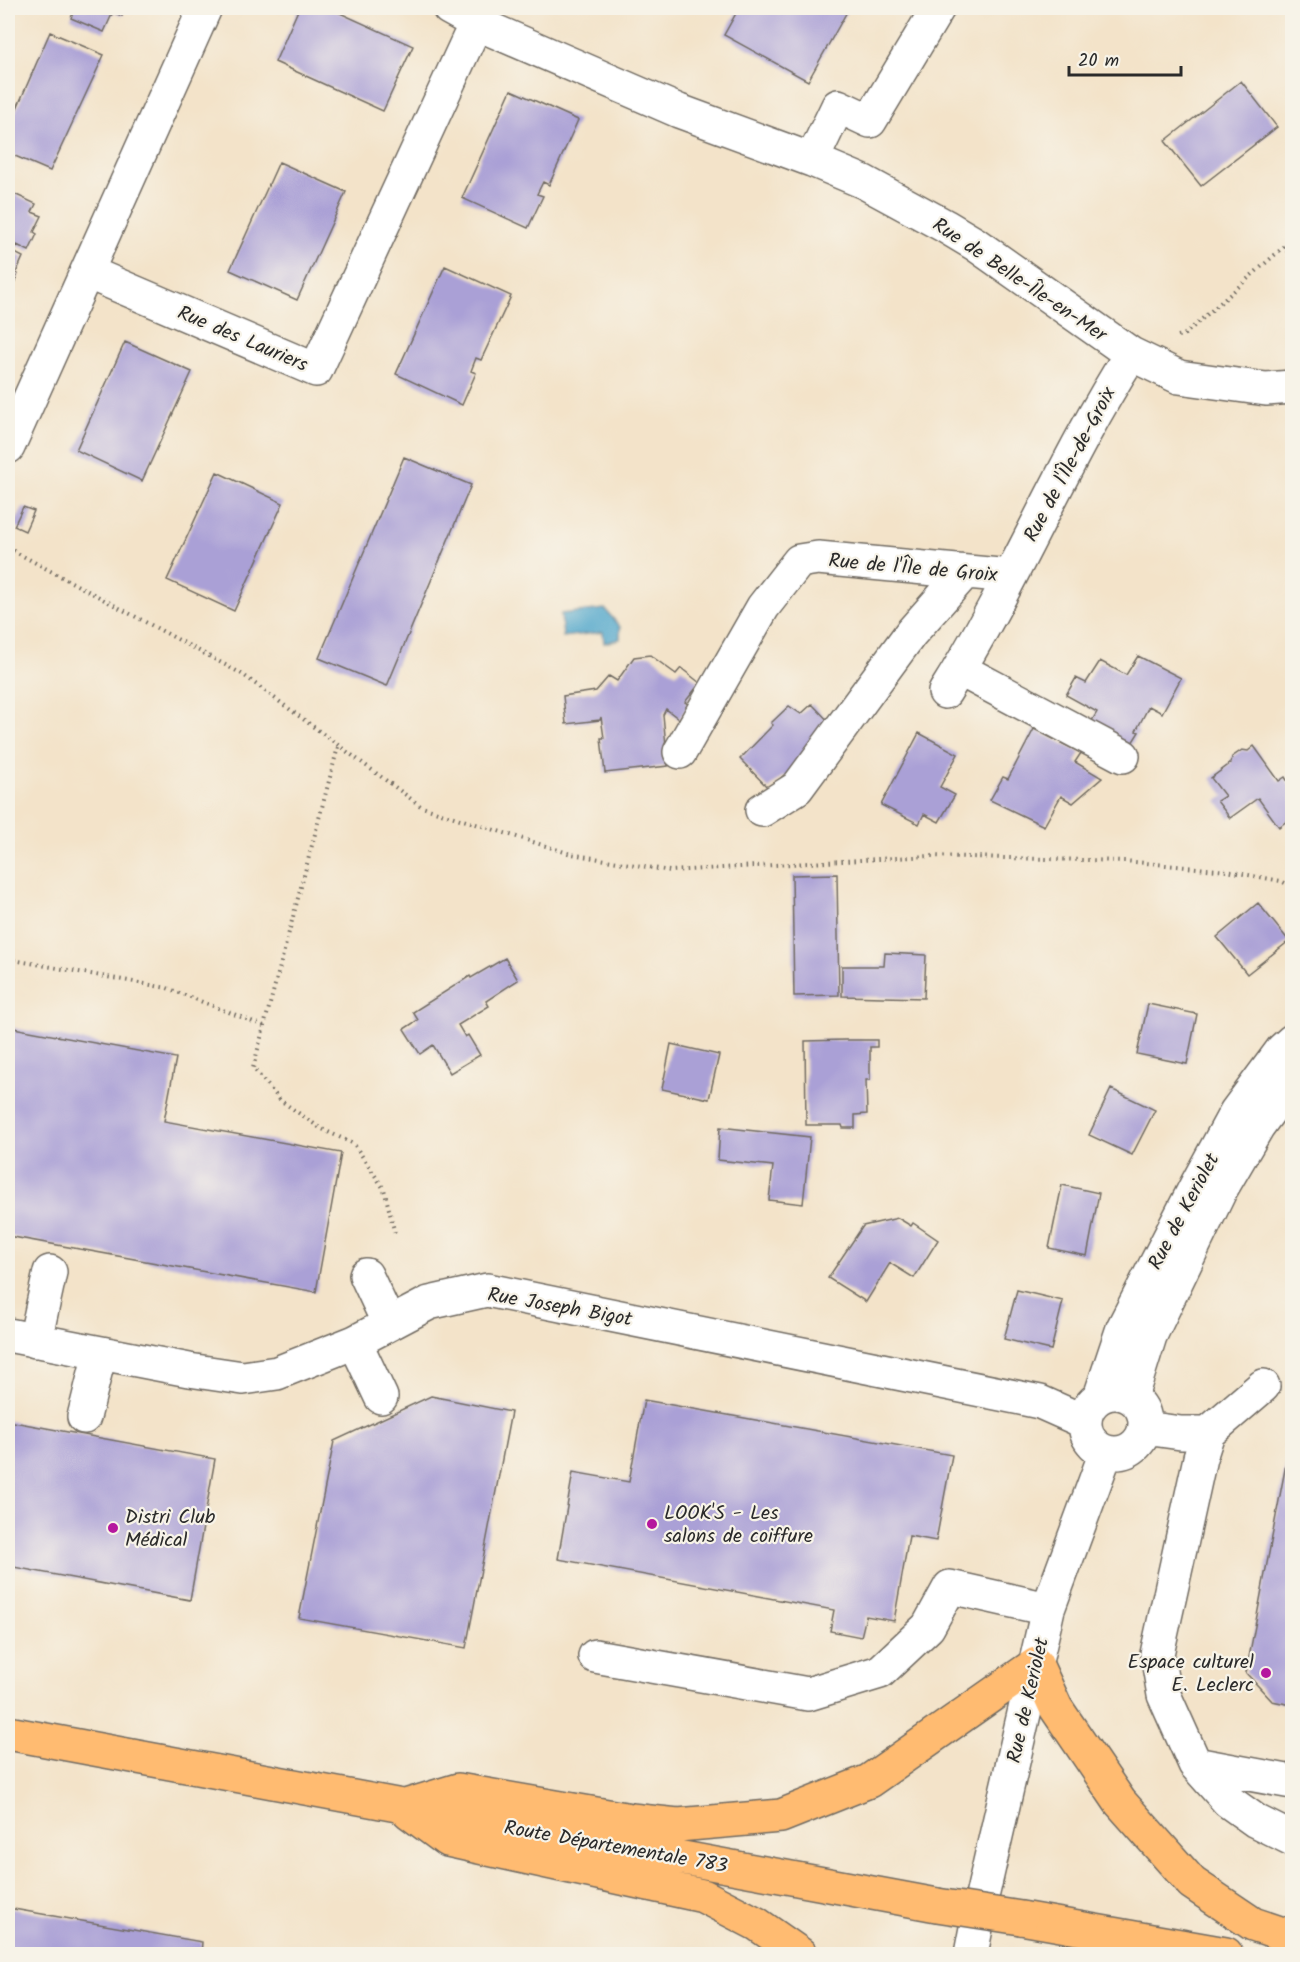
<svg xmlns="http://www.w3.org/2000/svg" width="1300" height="1962" font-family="Kalam,sans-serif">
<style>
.water{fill:#4ea5cb;stroke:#3c687b;stroke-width:1.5}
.building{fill:#aaa0d6}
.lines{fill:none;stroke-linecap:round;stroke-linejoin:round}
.minor-casing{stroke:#716b62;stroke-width:36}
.major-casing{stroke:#716b62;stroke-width:36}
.path{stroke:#716b62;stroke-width:4;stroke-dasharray:1.5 4.5;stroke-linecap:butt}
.minor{stroke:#fff;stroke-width:33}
.major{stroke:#ffbb71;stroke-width:33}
.major-bridge-casing{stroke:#716b62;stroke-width:36;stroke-linecap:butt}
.major-bridge{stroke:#ffbb71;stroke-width:33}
.poi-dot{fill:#b5179e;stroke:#f7f3e8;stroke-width:2}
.labels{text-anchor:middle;stroke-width:4.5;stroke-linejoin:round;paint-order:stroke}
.street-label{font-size:20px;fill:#2b2b2b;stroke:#f7f3e8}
.poi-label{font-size:20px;fill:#2b2b2b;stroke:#f7f3e8;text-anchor:start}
</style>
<rect width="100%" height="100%" fill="#f7f3e8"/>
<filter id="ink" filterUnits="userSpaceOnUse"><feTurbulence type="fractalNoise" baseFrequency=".0167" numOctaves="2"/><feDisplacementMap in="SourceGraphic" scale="12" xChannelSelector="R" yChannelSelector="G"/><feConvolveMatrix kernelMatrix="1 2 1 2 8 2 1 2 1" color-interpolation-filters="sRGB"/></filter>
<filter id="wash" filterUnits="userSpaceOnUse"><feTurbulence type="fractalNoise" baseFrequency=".008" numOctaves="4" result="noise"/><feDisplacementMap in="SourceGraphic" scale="24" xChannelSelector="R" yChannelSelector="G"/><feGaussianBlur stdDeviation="1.35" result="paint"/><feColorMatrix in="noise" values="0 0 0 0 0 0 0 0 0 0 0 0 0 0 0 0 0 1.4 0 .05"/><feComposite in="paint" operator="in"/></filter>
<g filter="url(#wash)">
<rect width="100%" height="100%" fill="#f3e3c9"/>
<path class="water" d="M605,609L620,627V639L604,643L603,632L563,637L561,614Z"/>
<g id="blocks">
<path class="building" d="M75,8H126L122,16L113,12L104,32L71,18Z
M299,8H329L413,46L383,111L275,62Z
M739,8H849L808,81L724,35Z
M50,32L104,55L50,171L8,153V129Z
M1241,81L1277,127L1201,186L1165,141Z
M511,90L578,120L549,185L543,182L537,194L543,196L528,228L462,198Z
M279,162L346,192L297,300L230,270Z
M8,191L36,204L32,212L42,216L34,232L37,234L29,251L17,245L13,252L23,257L16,273L18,274L8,297Z
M445,266L511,296L481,360L476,358L471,371L476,373L462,405L396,374Z
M125,342L192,372L142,481L76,450Z
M404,457L471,485L387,686L319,658Z
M217,472L283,503L234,611L167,580Z
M23,507L34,511L25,531L14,526Z
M650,655L676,674L681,668L700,683L685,702L689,705L679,719L666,709L663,715L668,766L605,773L601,738H604L601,717L600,720L566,724L563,696L596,691L609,676L617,681L634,657Z
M1138,656L1181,678L1162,713L1149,706L1136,731L1139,732L1129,748L1089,726L1097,712L1066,695L1076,678L1086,683L1100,661L1126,675Z
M812,704L835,728L787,778L784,775L769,789L740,759L773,725L771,723L789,706L801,714Z
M1034,729L1081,753L1075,762L1102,778L1073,803L1061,796L1044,826L990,800L1003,777L1008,779Z
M919,733L958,754L940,787L955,795L939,822L924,814L919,824L881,805Z
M1254,746L1279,781L1285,777L1292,788V817L1279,827L1258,798L1230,818L1217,801L1225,796L1211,778L1231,763L1232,757L1242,750L1248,751Z
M837,874L839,995L794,996L792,875Z
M1258,903L1289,941L1247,974L1217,937Z
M885,953L926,955L924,998L842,996V966H884Z
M505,958L518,980L486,1001L489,1006L458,1025L465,1037L468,1035L480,1055L450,1073L433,1045L420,1054L404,1029L418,1020L413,1012L470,976L471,978Z
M1148,1004L1197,1014L1187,1064L1137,1054Z
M8,1027L176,1058L164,1121L341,1153L316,1292L8,1236Z
M845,1040H877V1047H870V1080H866L867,1114L855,1115V1128H843L842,1125H806L805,1041Z
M671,1044L719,1055L709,1099L662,1089Z
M1111,1089L1155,1110L1132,1155L1089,1135Z
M720,1127L810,1137L803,1204L769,1200L773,1166L718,1160Z
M1062,1185L1099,1193L1087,1256L1049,1248Z
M898,1218L911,1226L913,1223L938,1240L914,1278L890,1263L866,1302L828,1278L863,1226Z
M1017,1290L1063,1301L1051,1350L1004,1339Z
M431,1396L511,1412L466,1648L299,1618L334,1441Z
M644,1400L952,1455L936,1541L909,1536L894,1621L866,1616L861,1637L830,1631L834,1610L558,1559L573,1472L629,1482Z
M8,1421L215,1459L190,1600L8,1566Z
M1290,1443H1292V1705L1272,1701L1246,1673Z
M8,1908L202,1942L201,1954H8Z"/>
</g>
</g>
<g filter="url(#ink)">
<use href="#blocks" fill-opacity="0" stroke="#716b62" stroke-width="1.5"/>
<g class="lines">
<g class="minor-casing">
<path id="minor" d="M449,8L476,23L679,111L812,160L864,182L945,226L975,244L1131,354L1179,377L1266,389L1292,387
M812,160L838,106L870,121L938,8
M87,272L316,370L476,23
M8,447L205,8
M959,669L1123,756
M945,692C1014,583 1062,462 1131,354
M680,752L763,607L799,561L818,558L1010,576
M762,810L797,788L911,633L964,573
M366,1275L389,1324
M8,1335L189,1370L243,1378L277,1373L355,1342L429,1303L487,1290L1040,1402L1085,1422
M35,1341L50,1272
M355,1342L381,1397
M1085 1423a30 30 0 1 1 60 0a30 30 0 1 1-60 0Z
M1100,1397L1123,1328L1197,1184L1236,1112L1282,1050L1292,1041
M1131,1397L1150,1336L1220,1191L1258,1126L1292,1080
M84,1417L100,1353
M1145,1428L1181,1433H1208L1263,1386
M1208,1433L1200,1458L1157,1654L1164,1695L1195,1764L1228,1801L1256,1821L1292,1839
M595,1656L808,1694L880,1672L928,1627L950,1587L1048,1609
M1195,1764L1292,1782
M971,1954L982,1897L1048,1609L1106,1452"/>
</g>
<g class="major-casing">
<path id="major" d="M8,1733L937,1905
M402,1807L458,1790L631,1820L678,1825L781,1816L869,1781L1036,1664L1056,1708L1120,1802L1192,1883L1253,1924L1292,1937
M409,1812L447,1840L703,1896L757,1924L800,1954
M1021,1918L1226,1954"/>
</g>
<path class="path" d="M1286,245L1292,270
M1178,336L1185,334L1286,245L1292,237
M8,548L242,674L422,807L571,854L670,871L930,856L1125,861L1227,871L1281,881L1292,887
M338,747L253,1068L280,1100L320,1128L354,1144L384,1189L395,1234
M8,959L167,988L264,1026"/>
<use href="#minor" class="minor"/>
<use href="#major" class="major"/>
<g class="major-bridge-casing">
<path id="major-bridge" d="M937,1905L1021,1918"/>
</g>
<use href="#major-bridge" class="major-bridge"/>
</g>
</g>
<g class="poi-dot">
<circle cx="652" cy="1524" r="6"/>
<circle cx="113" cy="1528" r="6"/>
<circle cx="1266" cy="1673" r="6"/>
</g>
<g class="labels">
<g class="street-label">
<text transform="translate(1020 279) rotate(34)" y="7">Rue de Belle-Île-en-Mer</text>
<text transform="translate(243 338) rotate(23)" y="7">Rue des Lauriers</text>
<text transform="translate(1069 464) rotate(-62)" y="7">Rue de l'Île-de-Groix</text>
<text transform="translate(913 567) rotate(5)" y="7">Rue de l'Île de Groix</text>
<text transform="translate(1183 1211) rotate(-62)" y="7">Rue de Keriolet</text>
<text transform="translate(560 1306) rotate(10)" y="7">Rue Joseph Bigot</text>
<text transform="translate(1027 1700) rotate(-77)" y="7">Rue de Keriolet</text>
<text transform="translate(616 1846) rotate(10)" y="7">Route Départementale 783</text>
</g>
<g class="poi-label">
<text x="664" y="1519">LOOK'S - Les<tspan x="664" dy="23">salons de coiffure</tspan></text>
<text x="125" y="1523">Distri Club<tspan x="125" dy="23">Médical</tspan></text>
<text x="1254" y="1668" text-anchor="end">Espace culturel<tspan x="1254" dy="23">E. Leclerc</tspan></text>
</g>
</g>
<rect width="1300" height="1962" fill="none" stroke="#f7f3e8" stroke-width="30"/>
<path d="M1069 66v9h112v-9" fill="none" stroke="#2b2b2b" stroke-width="3"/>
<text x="1078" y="66" font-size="18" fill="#2b2b2b" stroke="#f7f3e8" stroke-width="4.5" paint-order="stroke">20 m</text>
</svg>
